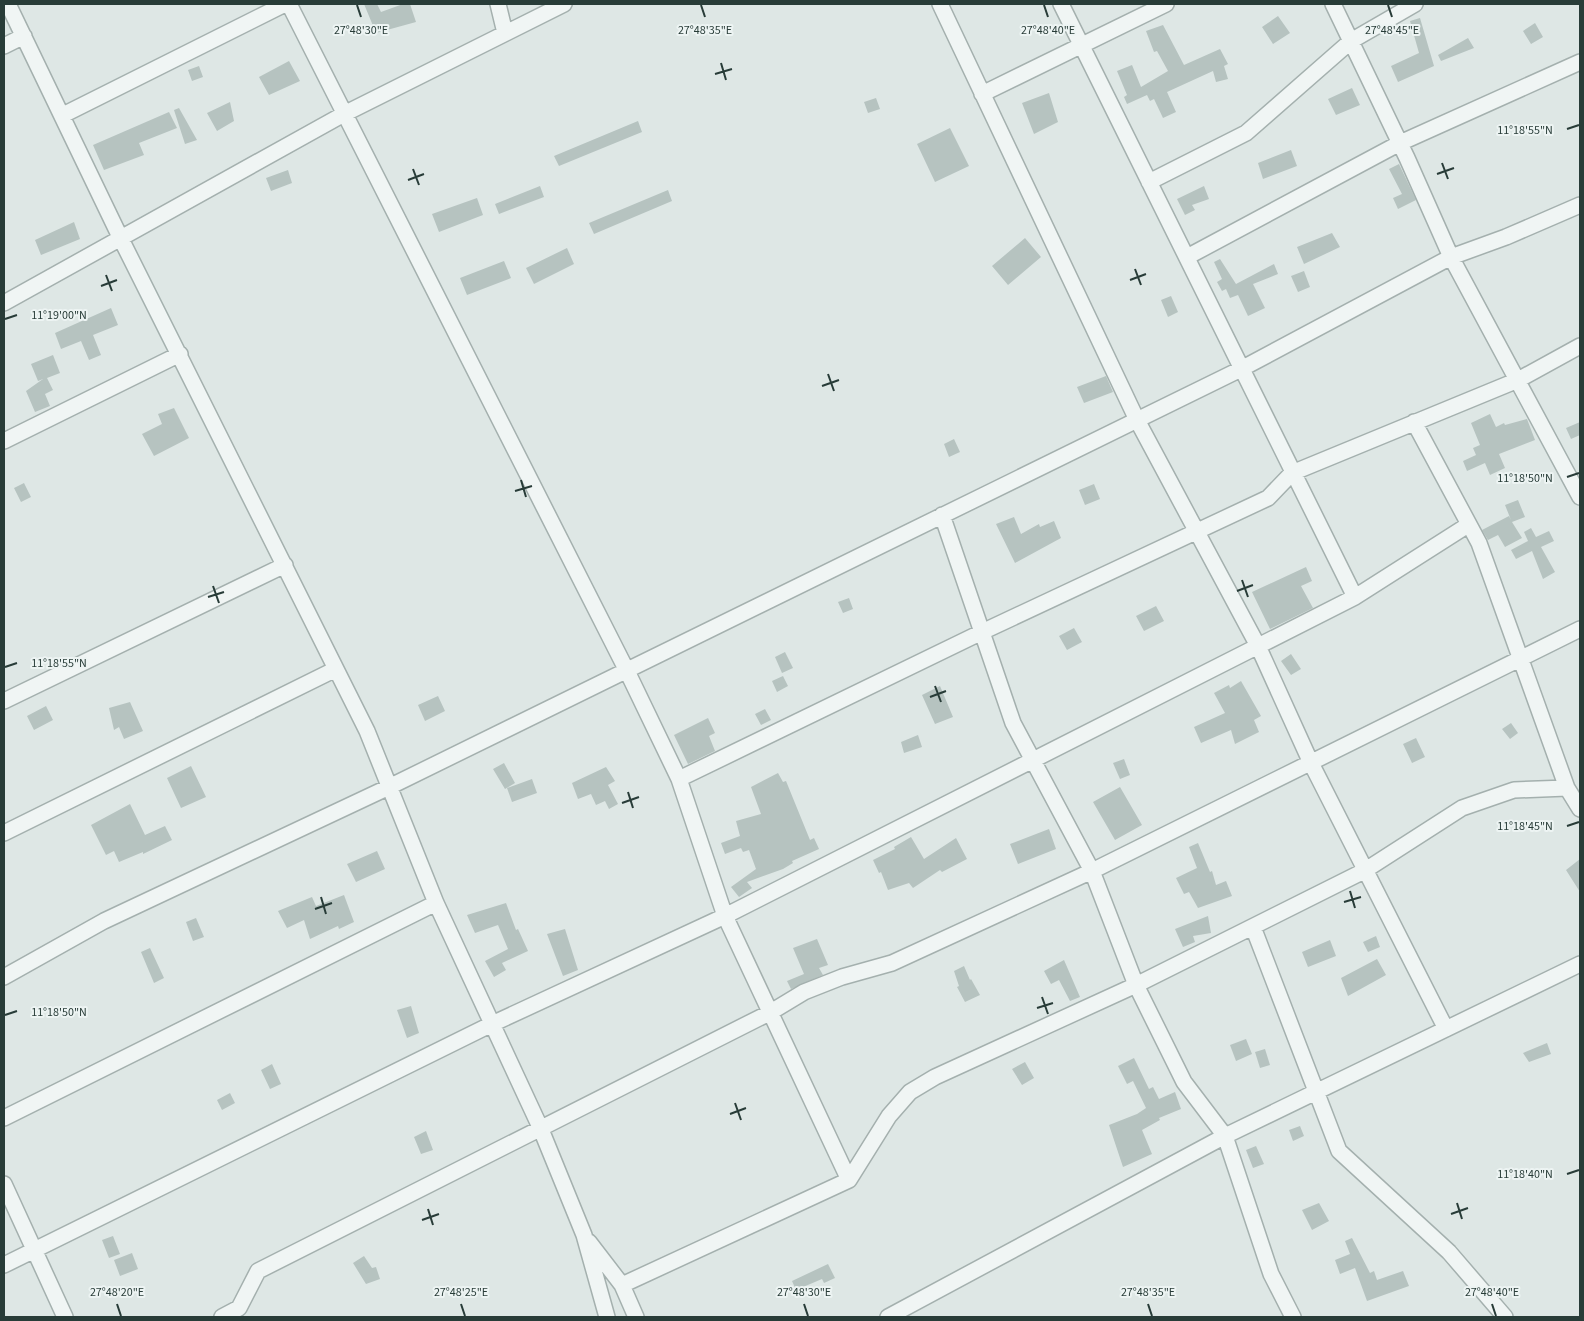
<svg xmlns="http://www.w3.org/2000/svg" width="1584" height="1321" font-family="'Source Sans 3',sans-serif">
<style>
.building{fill:#b6c3c0}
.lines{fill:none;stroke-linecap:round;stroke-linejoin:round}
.minor-casing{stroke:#a4b0ae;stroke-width:18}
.minor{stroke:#f0f5f4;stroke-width:15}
.ticks{fill:none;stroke:#283c38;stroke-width:2}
.ticks-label{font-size:12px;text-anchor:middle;fill:#283c38;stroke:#edf4f3;stroke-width:4;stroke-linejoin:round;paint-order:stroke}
</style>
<rect width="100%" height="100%" fill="#dee7e5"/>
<path class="building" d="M364,4H377L381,12L403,4H410L416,22L376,33Z
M1278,16L1290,33L1273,44L1262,27Z
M1420,18L1434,66L1398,82L1391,66L1419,53L1410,21Z
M1535,23L1543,37L1531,44L1523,31Z
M1163,25L1184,65L1220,49L1228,64L1224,66L1228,79L1216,82L1213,71L1167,92L1176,112L1163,118L1154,99L1150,101L1147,95L1127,104L1124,97L1127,95L1117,71L1132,65L1141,87L1168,71L1157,51L1154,52L1146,31Z
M1468,38L1474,48L1441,61L1438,55Z
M289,61L300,81L269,95L259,77Z
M199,66L203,77L192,81L188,70Z
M1352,88L1360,105L1336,115L1328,99Z
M1049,93L1058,122L1034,134L1022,103Z
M876,98L880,109L868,113L864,102Z
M230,102L234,121L217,131L207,113Z
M179,108L197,140L185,144L174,110Z
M169,112L177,128L139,143L144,155L104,170L93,145Z
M638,121L642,132L559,166L554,156Z
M950,128L969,166L935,182L917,144Z
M1291,150L1297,166L1263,179L1258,163Z
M1399,164L1416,200L1398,209L1393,198L1402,194L1389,169Z
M288,170L292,183L271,191L266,178Z
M540,186L544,197L499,214L495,204Z
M1204,186L1209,199L1192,205L1195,210L1185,215L1177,199Z
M668,190L672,201L594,234L589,223Z
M477,198L483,215L439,232L432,214Z
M74,222L80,239L41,255L35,240Z
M1332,233L1340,247L1304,264L1297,247Z
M1025,238L1041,257L1008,285L992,266Z
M567,248L574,264L534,284L526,268Z
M1220,259L1236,284L1274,264L1278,274L1253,284L1265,308L1248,316L1238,295L1230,298L1226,289L1222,291L1217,282L1222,279L1214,262Z
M504,261L511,278L467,295L460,278Z
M1304,271L1310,287L1298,292L1291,276Z
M1171,296L1178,312L1168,317L1161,300Z
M111,308L118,325L93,335L101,355L89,360L81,341L61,349L55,333Z
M53,355L60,373L47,378L53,390L45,394L50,406L35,412L26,391L43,379L38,381L31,364Z
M1106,376L1113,392L1084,403L1077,387Z
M174,408L189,438L154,456L142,434L162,424L158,414Z
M1490,414L1496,427L1504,423L1505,425L1527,419L1535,440L1499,454L1505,468L1490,475L1485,463L1467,471L1463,461L1476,455L1473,448L1480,445L1471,423Z
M1580,422V435L1571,439L1566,428Z
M954,439L960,452L949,457L944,444Z
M24,483L31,497L21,502L14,488Z
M1094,484L1100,499L1085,505L1079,490Z
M1518,500L1525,517L1512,522L1522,538L1505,547L1498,535L1488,540L1482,530L1509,516L1511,520L1505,505Z
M1014,517L1021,534L1039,524L1040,527L1054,521L1061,538L1015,563L996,524Z
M1531,528L1536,537L1549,531L1554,541L1541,547L1555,572L1543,579L1532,551L1516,559L1511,550L1528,541L1524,532Z
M1306,567L1312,581L1301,586L1313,608L1270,629L1252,592Z
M849,598L853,609L843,613L838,602Z
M1156,606L1164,621L1144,631L1136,616Z
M1074,628L1082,642L1067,650L1059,636Z
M785,652L793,668L782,673L775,657Z
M1291,654L1301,669L1291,675L1281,661Z
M783,676L788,686L777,692L772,681Z
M1241,681L1261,716L1254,720L1259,732L1235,744L1231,730L1201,743L1194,727L1225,713L1214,693L1229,685L1230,688Z
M940,686L953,717L935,724L922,695Z
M438,696L445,711L425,721L418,705Z
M130,702L143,731L124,739L119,727L114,730L109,708Z
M46,706L53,720L34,730L27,716Z
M765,709L771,720L761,725L755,714Z
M708,718L715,733L709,736L715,751L688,764L674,735Z
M1511,723L1518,733L1510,739L1502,729Z
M918,735L922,747L904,753L901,742Z
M1416,738L1425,757L1412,763L1403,744Z
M1124,759L1130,775L1120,779L1113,763Z
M504,763L515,783L505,789L493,769Z
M191,766L206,797L181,808L167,778Z
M606,767L615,781L608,785L618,804L609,809L605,801L596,805L591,794L578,799L572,783Z
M778,773L783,782L786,781L810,840L814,838L819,849L792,861L793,863L783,869L747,882L752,888L739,897L731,887L756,869L749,850L743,852L741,848L725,854L721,843L740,836L736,821L761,814L751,787Z
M532,779L537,793L512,802L507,788Z
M1120,787L1142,825L1115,840L1093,802Z
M130,804L145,835L165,826L172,840L143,854V852L119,862L114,851L106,855L91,825Z
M1049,829L1056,849L1018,864L1010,844Z
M911,837L924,859L956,838L967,859L942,872L940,870L913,888L909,883L888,890L881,872L879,873L873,860L895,849L894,847Z
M1198,843L1210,872L1212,871L1216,885L1226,881L1232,896L1198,908L1189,892L1184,894L1176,878L1197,868L1189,847Z
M377,851L385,869L356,882L347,864Z
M1580,859V892L1566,870Z
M344,895L354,922L339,929L338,926L310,939L304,920L287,928L278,911L312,897L316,906Z
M506,903L516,930L518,929L528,951L502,963L506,970L494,977L485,961L508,949L498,925L475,933L467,915Z
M1208,916L1211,933L1193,936L1195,942L1183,947L1175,929Z
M196,918L204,937L193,941L186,922Z
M565,929L578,970L563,976L547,934Z
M1376,936L1380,947L1368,952L1363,942Z
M817,939L828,965L819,968L823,975L791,989L787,981L804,974L793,948Z
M1330,940L1336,956L1308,967L1302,952Z
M150,948L164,978L154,983L141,952Z
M1377,959L1386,975L1348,996L1341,978Z
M1064,960L1080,997L1070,1001L1059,980L1051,984L1044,971Z
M964,966L970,980L971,979L980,995L965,1002L957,987L959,986L954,971Z
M411,1006L419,1033L407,1038L397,1010Z
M1246,1039L1252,1054L1236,1061L1230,1045Z
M1547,1043L1551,1054L1529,1062L1523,1053Z
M1265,1049L1270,1065L1260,1068L1255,1052Z
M1134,1058L1149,1089L1153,1087L1159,1099L1175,1092L1181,1109L1159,1118L1160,1120L1142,1130L1152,1154L1123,1167L1109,1125L1137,1114L1146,1108L1133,1081L1127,1084L1118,1066Z
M1025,1062L1034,1078L1022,1085L1012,1069Z
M272,1064L281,1084L270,1089L261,1070Z
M230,1093L235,1103L222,1110L217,1100Z
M1300,1126L1304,1136L1293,1141L1289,1130Z
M426,1131L433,1150L421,1154L414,1137Z
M1256,1146L1264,1164L1253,1168L1246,1150Z
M1319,1203L1329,1221L1312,1230L1302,1210Z
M113,1236L120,1254L109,1258L102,1240Z
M1352,1238L1370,1273L1374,1271L1377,1280L1403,1271L1409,1286L1367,1301L1355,1268L1340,1274L1335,1260L1350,1254L1345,1241Z
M132,1253L138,1269L120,1276L114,1260Z
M364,1256L372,1268L376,1267L380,1279L366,1284L353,1263Z
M828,1264L835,1278L824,1283L822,1279L796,1290L792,1281Z"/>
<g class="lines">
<g class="minor-casing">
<path id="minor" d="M8,4L121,239L367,731L436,903L540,1127L584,1235L607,1317
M289,4L627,671L679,779L725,916L849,1180
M498,4L505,33
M940,4L1137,420L1258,646L1311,763L1446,1029
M1061,4L1355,597
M1333,4L1407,158L1451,257L1580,497
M4,46L24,36
M982,94L1166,4
M63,115L285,4
M1149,182L1246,133L1351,41L1415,4
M1187,257L1400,143L1580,62
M4,303L344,114L564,4
M1414,422L1479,543L1567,788L1580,809
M4,441L180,354
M942,515L1013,723L1092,871L1136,985L1184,1082L1225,1136L1271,1274L1293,1317
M4,701L285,565
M679,779L982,632L1268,498L1292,473L1518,380L1580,346
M4,833L336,669
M1253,927L1339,1151L1449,1252L1505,1317
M4,977L104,921L389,787L1241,369L1451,257L1506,237L1580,205
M4,1118L436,903
M4,1184L65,1317
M589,1242L622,1285L636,1317
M4,1265L492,1024L725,916L1355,597L1468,525
M622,1285L849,1180L889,1116L910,1092L935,1077L1136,985L1364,871L1462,808L1514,790L1567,788
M222,1317L239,1308L258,1271L771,1012L804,992L842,977L892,963L1092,871L1580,629
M888,1317L1225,1136L1580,964"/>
</g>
<use href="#minor" class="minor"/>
</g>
<path class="ticks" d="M357,5L361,17M701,5L705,17M1044,5L1048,17M1388,5L1392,17M721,63L726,80M715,74L732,69M1567,129L1579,125M1442,163L1448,179M413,169L419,185M1437,174L1454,168M408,180L424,174M1135,269L1141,285M106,275L112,291M1130,280L1146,274M101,286L117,280M5,319L17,315M828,374L834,391M822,386L839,380M1567,477L1579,473M521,480L526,497M515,491L532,486M1242,580L1248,597M213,586L219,603M1237,591L1253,585M208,597L224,592M5,667L17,663M935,686L941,702M930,697L946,691M628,792L633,808M622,803L639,797M1567,826L1579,822M1350,891L1355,908M321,897L326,914M1344,902L1361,897M315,909L332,903M1042,997L1048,1014M1037,1008L1053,1003M5,1015L17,1011M735,1103L741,1120M730,1114L746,1108M1567,1174L1579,1170M1457,1203L1462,1219M428,1209L433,1225M1451,1214L1468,1208M422,1220L439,1214M117,1304L121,1316M461,1304L465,1316M804,1304L808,1316M1148,1304L1152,1316M1492,1304L1496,1316"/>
<g class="ticks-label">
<text x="361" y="34">27°48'30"E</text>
<text x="705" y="34">27°48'35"E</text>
<text x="1048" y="34">27°48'40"E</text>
<text x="1392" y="34">27°48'45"E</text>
<text x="1525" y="134">11°18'55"N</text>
<text x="59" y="319">11°19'00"N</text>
<text x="1525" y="482">11°18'50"N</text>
<text x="59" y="667">11°18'55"N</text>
<text x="1525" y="830">11°18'45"N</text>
<text x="59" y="1016">11°18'50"N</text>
<text x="1525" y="1178">11°18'40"N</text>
<text x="117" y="1296">27°48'20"E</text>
<text x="461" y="1296">27°48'25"E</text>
<text x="804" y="1296">27°48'30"E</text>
<text x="1148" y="1296">27°48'35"E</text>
<text x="1492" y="1296">27°48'40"E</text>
</g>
<rect width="1584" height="1321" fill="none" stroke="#283c38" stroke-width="10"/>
</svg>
